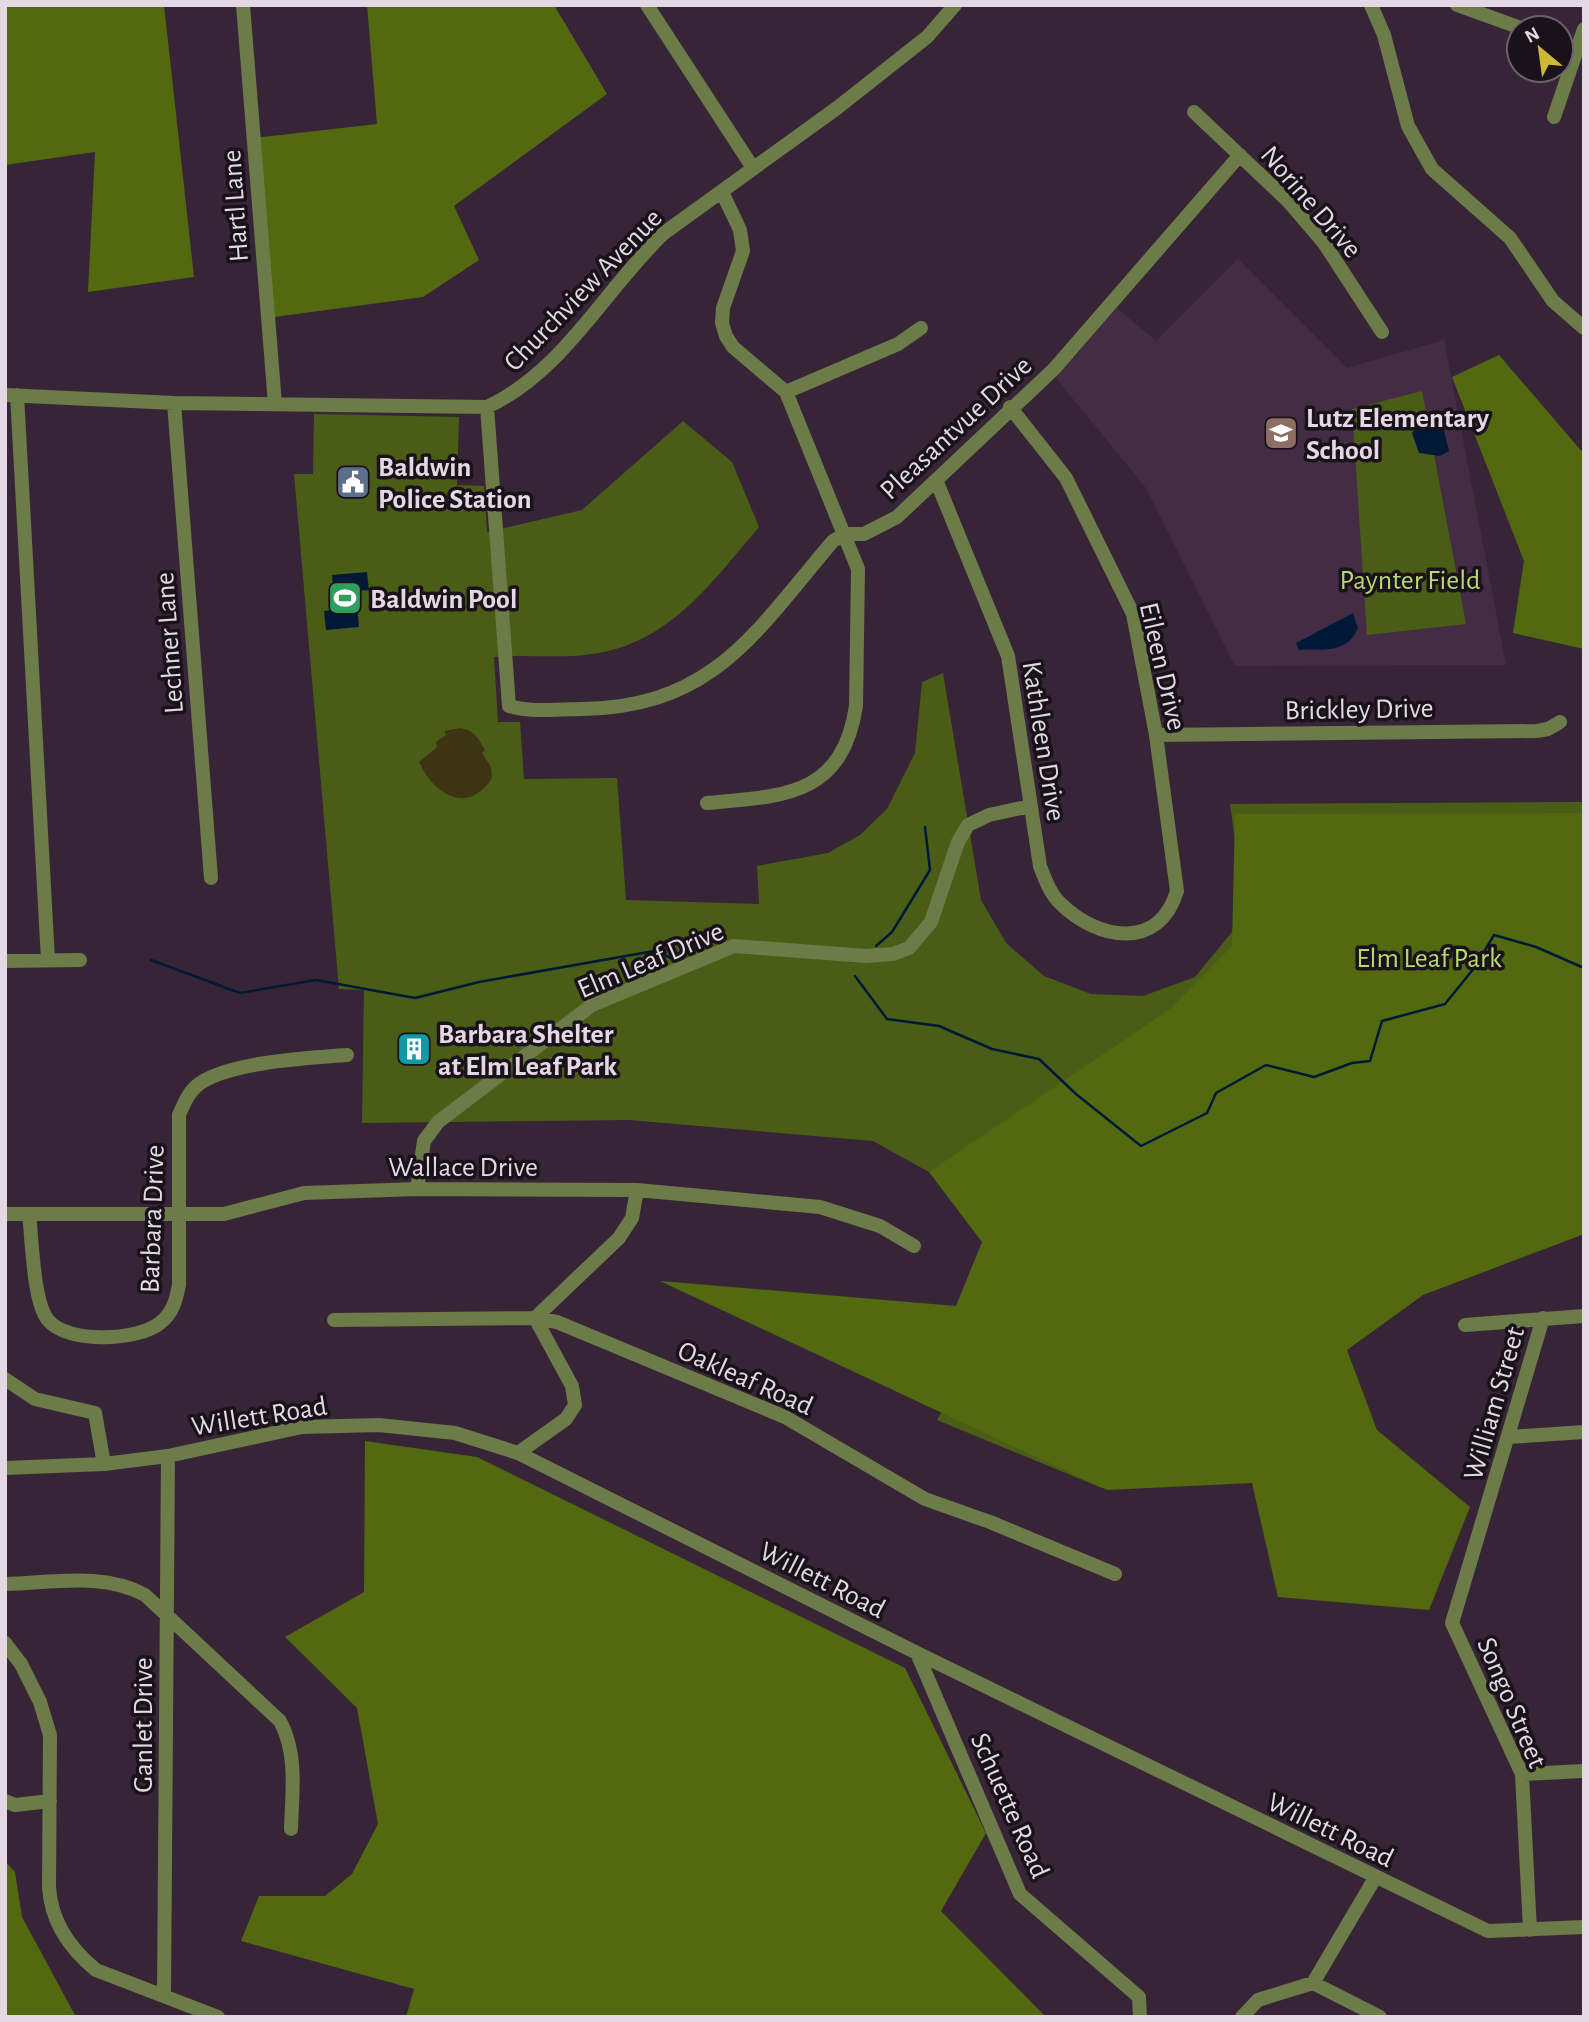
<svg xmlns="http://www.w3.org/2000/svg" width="1589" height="2022" font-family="'Alegreya Sans',sans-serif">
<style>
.built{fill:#442d44}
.green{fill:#4a5d17}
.forest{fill:#52690f}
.sand{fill:#3c3413}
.water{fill:#001937}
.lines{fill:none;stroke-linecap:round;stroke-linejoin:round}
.stream{stroke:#001937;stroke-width:2.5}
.minor{stroke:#6b7c48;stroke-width:14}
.labels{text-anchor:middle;stroke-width:7;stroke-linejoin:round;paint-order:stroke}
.street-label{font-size:28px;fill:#e4d8e4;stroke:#1a121a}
.poi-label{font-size:28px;font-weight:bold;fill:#e4d8e4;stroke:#1a121a;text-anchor:start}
.park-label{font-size:28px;fill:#b8da6c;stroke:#1a121a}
</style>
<rect width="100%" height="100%" fill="#372537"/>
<path class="built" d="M1238,259L1347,368L1444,340L1506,665L1235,666L1146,488L1056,378L1117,308L1156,341Z"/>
<path class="green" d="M1422,391L1466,624L1367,635L1352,409Z
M314,414L459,417L457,485L484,486L487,532L582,510L683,421L732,462L759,527C712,582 669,644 592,654C560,659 526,654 494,657L498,722H520L524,779L617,778L626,900L759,904L757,866L828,853L860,835L887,809L915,753L922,682L943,673L981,900L1006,943L1044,976L1091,994L1143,996L1195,977L1232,932L1241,885L1230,804L1584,802V1111L1100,1458L1102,1488L937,1420L1043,1235L873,1141L629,1120L362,1123L364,990L339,989L294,474H313Z"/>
<path class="forest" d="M5,5H164L194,277L88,292L95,152L5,165Z
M367,5H554L607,94L454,206L479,260L423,297L267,318L254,138L377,124Z
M1499,355L1584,454V649L1513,633L1524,561L1452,377Z
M1584,813V1234L1423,1295L1347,1350L1377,1430L1470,1507L1429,1610L1278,1597L1252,1483L1107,1490L660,1281L956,1306L982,1242L929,1172L1170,1009L1232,946L1235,814Z
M365,1441L477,1457L905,1668L986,1833L941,1911L1046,2017H406L414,1989L241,1941L259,1896H325L352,1874L378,1824L357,1708L285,1637L364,1592Z
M5,1861L15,1872L22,1917L76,2017H5Z"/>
<path class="sand" d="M461,728C476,731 479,740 485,750L482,753L491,767L492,778C467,817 433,793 419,762L437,747L436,742L446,735L444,731Z"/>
<path class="water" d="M1439,410L1449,451L1440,456L1419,453L1412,433L1431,411Z
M367,572L369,590L356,591L359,627L326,630L324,611L341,609L340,605L335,606L332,575Z
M1353,613L1358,628C1347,654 1324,649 1299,650L1296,643Z"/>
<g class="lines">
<path class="stream" d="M876,946L892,932L930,870L925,827
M151,960L240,993L316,980L415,998L479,982L654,951L676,960
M855,976L887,1019L939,1026L992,1049L1039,1059L1076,1094L1141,1146L1207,1113L1216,1093L1266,1065L1314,1077L1352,1063L1370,1061L1382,1021L1445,1004L1475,967L1494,935L1536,947L1584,968"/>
<path class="minor" d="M243,5L275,404
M647,5L753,168
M1371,5L1384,35L1408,126L1432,169L1510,238L1553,301L1584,328
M1457,5L1521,28
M1194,112L1288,201L1324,243L1382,332
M1554,117L1584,29
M786,392L898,344L921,328
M5,395L174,403L487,407C564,371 604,290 664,233L837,108L927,37L955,5
M17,395L48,960
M174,403L211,878
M487,407L509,706C533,713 557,709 583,709C714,707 756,631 833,541L845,534H864L897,517L1054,369L1240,155
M936,480L1008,656L1040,866C1045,879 1050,894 1061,904C1098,940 1159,951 1177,891L1156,735L1133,614L1066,478L1010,407
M1156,735L1537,731L1548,729L1560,722
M707,803C783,796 842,797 856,706L858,569L786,392L733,347L726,336L722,323L723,308L743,251L740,230L722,192
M5,961L80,960
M417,1189L424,1141L438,1122L592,1005L734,946L866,956L893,954L909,948L931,922L958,842L968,825L989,815L1030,806
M5,1214H224L304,1193L417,1189L637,1190L820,1207L880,1226L914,1246
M29,1214C32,1238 33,1302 48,1320C67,1344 138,1341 160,1323C173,1313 176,1300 179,1285V1115C184,1104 188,1092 199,1084C229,1062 309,1058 347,1055
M334,1320L535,1318L557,1322L785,1417L925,1499L990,1522L1115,1574
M1465,1325L1584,1316
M5,1379L35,1399L95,1413L104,1464
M1509,1437L1584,1432
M518,1453L566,1419L575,1405L572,1386L535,1318L619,1238L632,1218L637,1190
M5,1468L104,1464L168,1456L302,1427L379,1425L455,1433L518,1453L917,1653L1488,1931L1584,1927
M5,1584C51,1583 104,1572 145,1595L280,1721C298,1754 292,1793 291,1829
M5,1643L21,1664L40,1702L50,1735L49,1887C51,1922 69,1948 96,1970L218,2017
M917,1653L1020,1894L1139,1997L1140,2017
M1522,1774L1584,1771
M5,1801L15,1805L50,1801
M1530,1930L1522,1774L1452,1623L1543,1318
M1313,1983L1375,1878
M164,1995L168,1456
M1242,2017L1258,2000L1313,1983L1380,2017"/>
</g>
<defs>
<g id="school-square" transform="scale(1.75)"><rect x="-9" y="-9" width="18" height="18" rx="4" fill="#8d6e63" stroke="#1a121a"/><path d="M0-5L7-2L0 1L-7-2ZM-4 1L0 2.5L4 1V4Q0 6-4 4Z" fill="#fff"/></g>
<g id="civic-square" transform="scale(1.75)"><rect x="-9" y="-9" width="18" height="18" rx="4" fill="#5c6f8a" stroke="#1a121a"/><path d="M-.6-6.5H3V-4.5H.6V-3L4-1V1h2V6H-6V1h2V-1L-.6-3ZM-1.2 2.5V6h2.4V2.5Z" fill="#fff"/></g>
<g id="stadium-square" transform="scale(1.75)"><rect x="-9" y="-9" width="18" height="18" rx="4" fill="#2e9e5b" stroke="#1a121a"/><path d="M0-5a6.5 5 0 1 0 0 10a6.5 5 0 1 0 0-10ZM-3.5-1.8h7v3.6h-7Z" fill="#fff"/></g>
<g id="building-square" transform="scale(1.75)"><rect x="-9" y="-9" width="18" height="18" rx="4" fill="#0f9aa8" stroke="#1a121a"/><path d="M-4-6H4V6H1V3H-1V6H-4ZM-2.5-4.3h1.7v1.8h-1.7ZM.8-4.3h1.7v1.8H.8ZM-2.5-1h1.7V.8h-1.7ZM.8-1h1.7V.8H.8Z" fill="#fff"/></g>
</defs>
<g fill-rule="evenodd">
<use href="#school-square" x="1281" y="433"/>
<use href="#civic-square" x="353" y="482"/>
<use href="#stadium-square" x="345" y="598"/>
<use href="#building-square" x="414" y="1049"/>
</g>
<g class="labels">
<g class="street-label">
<text transform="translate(1312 201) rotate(49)" y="10">Norine Drive</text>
<text transform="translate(234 206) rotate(-94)" y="10">Hartl Lane</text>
<text transform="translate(582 289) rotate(-46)" y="10">Churchview Avenue</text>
<text transform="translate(955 427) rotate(-43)" y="10">Pleasantvue Drive</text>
<text transform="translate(168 643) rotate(-94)" y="10">Lechner Lane</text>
<text transform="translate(1164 666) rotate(77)" y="10">Eileen Drive</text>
<text transform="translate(1359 708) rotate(-1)" y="10">Brickley Drive</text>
<text transform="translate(1045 741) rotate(81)" y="10">Kathleen Drive</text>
<text transform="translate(650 959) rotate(-23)" y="10">Elm Leaf Drive</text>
<text x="463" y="1176">Wallace Drive</text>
<text transform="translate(151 1219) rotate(-88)" y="10">Barbara Drive</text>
<text transform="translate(746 1377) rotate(24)" y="10">Oakleaf Road</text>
<text transform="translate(1493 1403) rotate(-74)" y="10">William Street</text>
<text transform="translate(259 1415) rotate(-9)" y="10">Willett Road</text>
<text transform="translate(823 1579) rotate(27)" y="10">Willett Road</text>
<text transform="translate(1513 1702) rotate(67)" y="10">Songo Street</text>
<text transform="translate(142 1725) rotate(-90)" y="10">Ganlet Drive</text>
<text transform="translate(1011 1805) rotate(66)" y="10">Schuette Road</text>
<text transform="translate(1331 1829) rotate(26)" y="10">Willett Road</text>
</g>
<g class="poi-label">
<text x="1306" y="427">Lutz Elementary<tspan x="1306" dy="32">School</tspan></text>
<text x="378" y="476">Baldwin<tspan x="378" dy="32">Police Station</tspan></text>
<text x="370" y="608">Baldwin Pool</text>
<text x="438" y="1043">Barbara Shelter<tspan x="438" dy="32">at Elm Leaf Park</tspan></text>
</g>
<g class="park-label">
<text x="1410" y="589">Paynter Field</text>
<text x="1429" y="967">Elm Leaf Park</text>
</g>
</g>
<rect width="1589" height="2022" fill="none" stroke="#e4d8e4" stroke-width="14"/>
<g transform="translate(1540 49) rotate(331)"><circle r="33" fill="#1a121a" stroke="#6b616b" stroke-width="2"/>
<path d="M0-5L12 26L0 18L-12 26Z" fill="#ceb837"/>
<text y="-10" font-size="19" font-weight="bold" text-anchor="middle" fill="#e4d8e4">N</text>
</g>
</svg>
